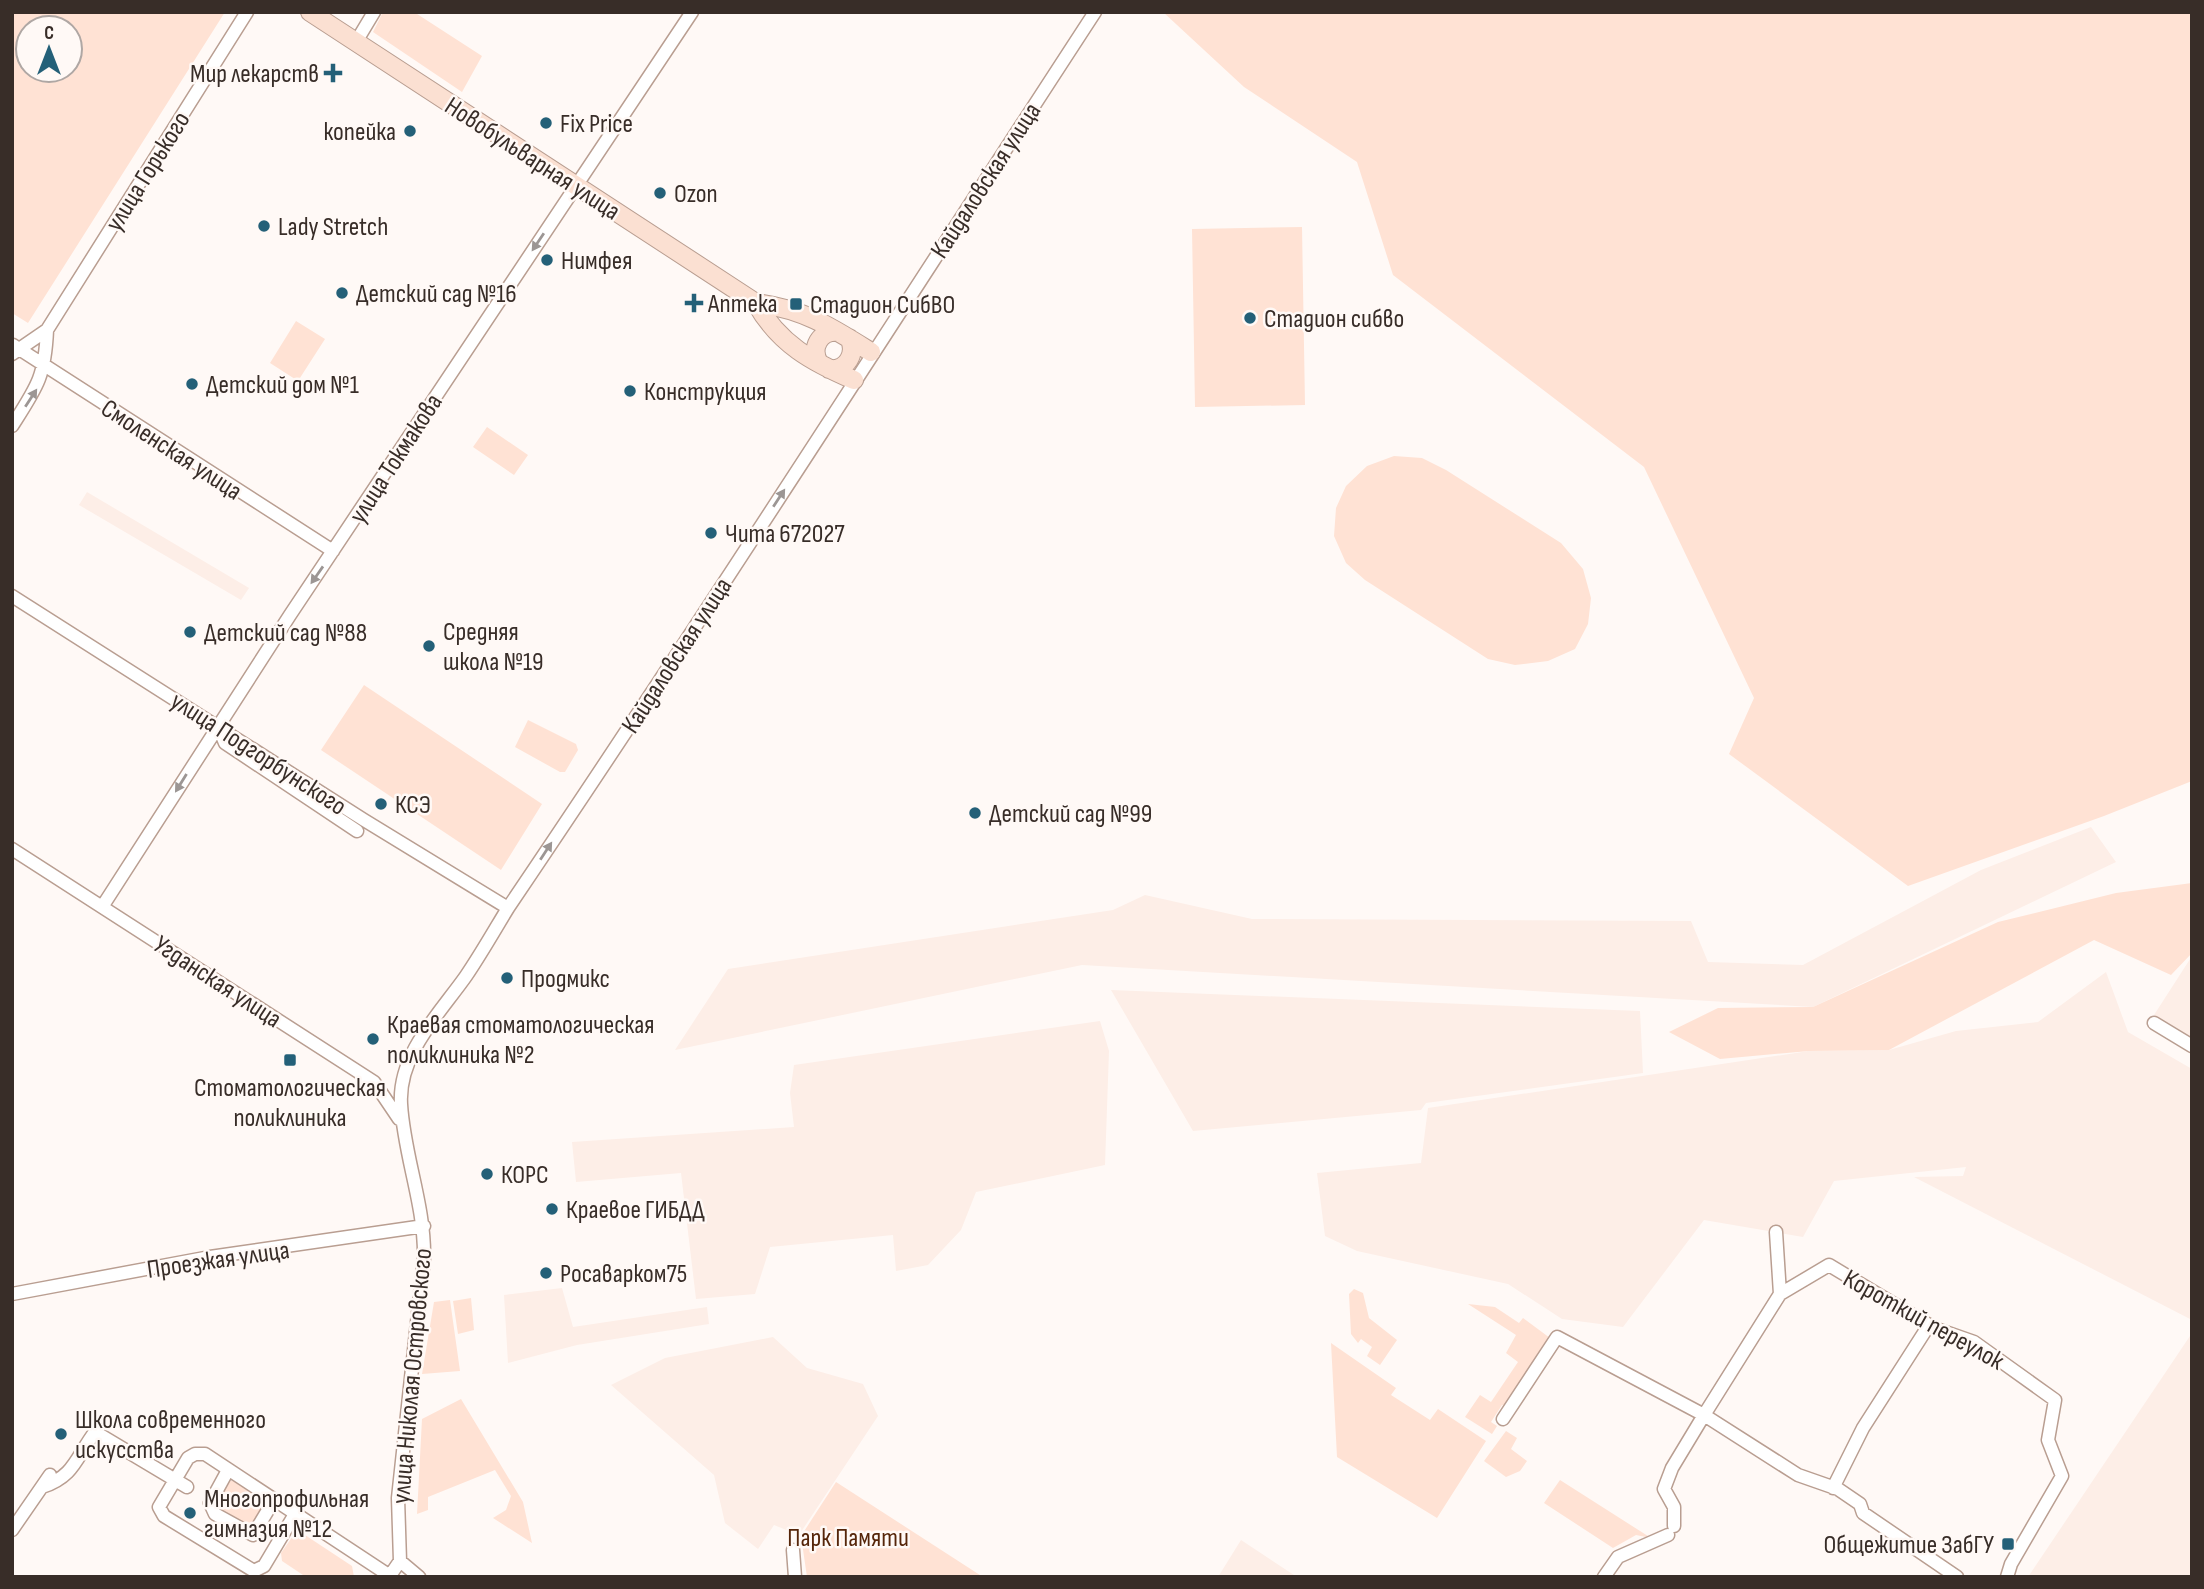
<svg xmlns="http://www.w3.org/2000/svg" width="2204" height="1589" font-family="'Sofia Sans Condensed',sans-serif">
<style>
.built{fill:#fdeee7}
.green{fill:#ffe2d4;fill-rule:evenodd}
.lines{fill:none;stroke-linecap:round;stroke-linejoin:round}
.street-casing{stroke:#b99e91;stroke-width:15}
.secondary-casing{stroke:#b99e91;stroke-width:20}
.street{stroke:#fff;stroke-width:12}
.secondary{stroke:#fbe0d2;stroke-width:18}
.oneway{fill:#9c9694}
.poi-dot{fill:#246078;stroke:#fff9f6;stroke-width:2.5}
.labels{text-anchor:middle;stroke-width:5;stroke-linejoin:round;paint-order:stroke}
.poi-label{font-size:26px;fill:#382d28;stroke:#fff9f6;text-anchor:start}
.street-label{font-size:26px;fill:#382d28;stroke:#fff9f6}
.park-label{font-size:26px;fill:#56260a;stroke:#fff9f6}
</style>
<rect width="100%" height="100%" fill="#fff9f6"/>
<path class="built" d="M87,492L249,588L241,600L79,505Z
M2091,827L2116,862L1813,1007L1082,965L675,1050L728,969L1113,910L1145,895L1252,919L1691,921L1708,962L1803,965L1981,870Z
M2192,956V1038L2154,1015Z
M2106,972L2128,1032L2192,1069V1320L1914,1177L1963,1176L1966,1167L1834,1181L1803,1237L1704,1220L1623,1327L1562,1319L1508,1284L1357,1251L1325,1236L1317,1173L1421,1163L1428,1108L1809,1051L1889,1050L1956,1031L2038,1022Z
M1111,990L1640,1011L1643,1073L1426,1103L1421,1110L1193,1131Z
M1100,1021L1109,1051L1105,1165L976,1192L961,1230L928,1265L896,1271L893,1235L770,1247L755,1294L696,1299L681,1173L576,1182L572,1142L794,1127L790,1093L794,1065Z
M562,1288L573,1327L707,1307L709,1324L577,1345L508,1363L504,1295Z
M2192,1333V1577H2028Z
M773,1337L807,1368L863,1384L878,1416L799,1535L774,1525L758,1549L725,1523L714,1475L611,1385L665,1358Z
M1241,1540L1297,1577H1218Z"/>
<path class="green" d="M12,12H225L28,323L12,313ZM28,28H70V70H28Z
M383,12H414L482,56L462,92L373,32Z
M1163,12H2192V781L2104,816L1908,886L1729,754L1754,698L1644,467L1393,275L1357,162L1244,87Z
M1302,227L1305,405L1195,407L1192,229Z
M296,321L325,339L298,381L270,363Z
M487,427L528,455L514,475L473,447Z
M1394,456L1422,458L1446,470L1561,543L1583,569L1591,598L1588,624L1575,649L1548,661L1515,665L1488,659L1365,580L1346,563L1334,536L1336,508L1346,486L1367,466Z
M364,685L542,804L501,870L321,750Z
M528,720L576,744L578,750L565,772H560L515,747Z
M2192,883V953L2171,975L2094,940L1889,1050L1809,1051L1720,1059L1669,1032L1718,1008L1813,1007L1998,922L2116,893Z
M1354,1289L1363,1293L1369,1318L1397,1340L1380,1365L1367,1356L1372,1347L1361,1339L1358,1343L1351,1334L1349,1294Z
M471,1298L474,1330L458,1334L453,1301Z
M450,1300L460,1371L422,1374L434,1302Z
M1468,1304L1495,1307L1519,1323L1523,1318L1550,1338L1506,1406L1502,1405L1491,1422L1497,1426L1492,1434L1465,1417L1480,1395L1491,1402L1518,1362L1506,1353L1516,1335Z
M1331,1343L1396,1388L1391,1395L1430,1420L1438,1409L1486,1441L1437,1518L1337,1457Z
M461,1399L523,1502L532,1543L493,1518L506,1510L511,1496L495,1470L428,1497V1510L417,1514L422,1419Z
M1506,1431L1517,1438L1511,1449L1527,1461L1520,1471L1506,1477L1484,1461Z
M1560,1480L1651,1538L1636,1535L1613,1548L1544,1503Z
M228,1481H234L268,1500L254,1530L215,1510L214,1499Z
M836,1482L983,1577H807L801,1536Z
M295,1533H302L352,1566L354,1577H306L282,1561L281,1553Z"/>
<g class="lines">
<g class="street-casing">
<path id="street" d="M356,42L374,12
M13,345L333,551
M12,354L47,330L247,12
M12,426C37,387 45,377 47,330
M12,596L364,820L508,908
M218,726L225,743L357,831
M12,849L374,1082L399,1119
M102,907L290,615L692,12
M2154,1023L2192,1046
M1776,1232L1780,1294L1704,1415L1798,1475L1838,1489L1860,1504L1863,1513L1957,1577
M12,1294L210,1257L424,1226
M1780,1294L1829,1265L1934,1328L1974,1342L2055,1400L2048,1440L2062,1476L2011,1564L2007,1577
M1503,1419L1557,1337L1704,1415L1672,1468L1664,1489L1674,1507V1526
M228,1470L210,1503L215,1514L253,1535L274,1500
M42,1487C75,1476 76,1457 95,1432L187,1487
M1833,1488L1863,1428L1929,1325
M295,1514L264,1566L254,1571L164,1516L159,1507L188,1458L195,1454H205L390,1576
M12,1530L50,1475
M793,1550L795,1577
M400,1561L419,1577
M389,1577L400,1561L398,1498L424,1258C425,1205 404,1156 401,1104C398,1054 440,1013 466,976C481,954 494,931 508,908C708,612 900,311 1095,12
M1604,1577L1618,1557L1668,1535"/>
</g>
<g class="secondary-casing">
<path id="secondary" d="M310,12L756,303C804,309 831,327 871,352
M756,303C779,344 812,362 854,380
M819,363C810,348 820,330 838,332
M829,369C847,371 857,353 849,338"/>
</g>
<use href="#street" class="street"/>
<use href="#secondary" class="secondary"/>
</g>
<defs><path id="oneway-solid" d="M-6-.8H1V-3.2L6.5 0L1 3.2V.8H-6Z" transform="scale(1.75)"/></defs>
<g class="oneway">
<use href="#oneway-solid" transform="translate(538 242) rotate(124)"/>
<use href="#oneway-solid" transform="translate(31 398) rotate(-57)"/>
<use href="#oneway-solid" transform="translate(779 498) rotate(-57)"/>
<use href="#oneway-solid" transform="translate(317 575) rotate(125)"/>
<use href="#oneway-solid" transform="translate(181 783) rotate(122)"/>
<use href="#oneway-solid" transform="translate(546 851) rotate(-57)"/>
</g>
<g class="poi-dot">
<path d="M329.5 62.5h7v7h7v7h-7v7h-7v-7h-7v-7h7z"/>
<circle cx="546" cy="123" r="7"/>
<circle cx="410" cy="131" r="7"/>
<circle cx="660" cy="193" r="7"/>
<circle cx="264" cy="226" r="7"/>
<circle cx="547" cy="260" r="7"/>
<circle cx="342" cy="293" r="7"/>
<path d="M690.5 292.5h7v7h7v7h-7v7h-7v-7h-7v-7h7z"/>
<rect x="789" y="297" width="14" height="14" rx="3.5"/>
<circle cx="1250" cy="318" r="7"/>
<circle cx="192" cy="384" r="7"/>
<circle cx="630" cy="391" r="7"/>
<circle cx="711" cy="533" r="7"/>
<circle cx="190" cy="632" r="7"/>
<circle cx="429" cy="646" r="7"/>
<circle cx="381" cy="804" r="7"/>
<circle cx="975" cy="813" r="7"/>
<circle cx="507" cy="978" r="7"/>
<circle cx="373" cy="1039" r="7"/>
<rect x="283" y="1053" width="14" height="14" rx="3.5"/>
<circle cx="487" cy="1174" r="7"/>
<circle cx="552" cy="1209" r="7"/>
<circle cx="546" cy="1273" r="7"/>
<circle cx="61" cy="1434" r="7"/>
<circle cx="190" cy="1513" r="7"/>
<rect x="2001" y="1537" width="14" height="14" rx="3.5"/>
</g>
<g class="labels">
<g class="poi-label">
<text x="319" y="82" text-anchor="end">Мир лекарств</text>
<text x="560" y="132">Fix Price</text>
<text x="396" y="140" text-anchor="end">копейка</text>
<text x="674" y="202">Ozon</text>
<text x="278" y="235">Lady Stretch</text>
<text x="561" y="269">Нимфея</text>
<text x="356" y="302">Детский сад №16</text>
<text x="708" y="312">Аптека</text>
<text x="810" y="313">Стадион СибВО</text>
<text x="1264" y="327">Стадион сибво</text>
<text x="206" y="393">Детский дом №1</text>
<text x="644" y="400">Конструкция</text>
<text x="725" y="542">Чита 672027</text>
<text x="443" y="640">Средняя<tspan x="443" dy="30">школа №19</tspan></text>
<text x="204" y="641">Детский сад №88</text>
<text x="395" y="813">КСЭ</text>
<text x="989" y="822">Детский сад №99</text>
<text x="521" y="987">Продмикс</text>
<text x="387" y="1033">Краевая стоматологическая<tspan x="387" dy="30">поликлиника №2</tspan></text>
<text x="290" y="1096" text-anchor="middle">Стоматологическая<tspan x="290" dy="30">поликлиника</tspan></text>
<text x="501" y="1183">КОРС</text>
<text x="566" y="1218">Краевое ГИБДД</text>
<text x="560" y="1282">Росаварком75</text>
<text x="75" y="1428">Школа современного<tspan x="75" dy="30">искусства</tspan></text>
<text x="204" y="1507">Многопрофильная<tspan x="204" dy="30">гимназия №12</tspan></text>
<text x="1994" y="1553" text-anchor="end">Общежитие ЗабГУ</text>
</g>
<g class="street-label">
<text transform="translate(533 158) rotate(33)" y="9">Новобульварная улица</text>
<text transform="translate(147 171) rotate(-58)" y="9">улица Горького</text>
<text transform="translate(985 180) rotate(-57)" y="9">Кайдаловская улица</text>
<text transform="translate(172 449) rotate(33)" y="9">Смоленская улица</text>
<text transform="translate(395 458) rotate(-57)" y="9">улица Токмакова</text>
<text transform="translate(676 655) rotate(-57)" y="9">Кайдаловская улица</text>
<text transform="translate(259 753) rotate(33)" y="9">улица Подгорбунского</text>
<text transform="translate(218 981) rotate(33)" y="9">Угданская улица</text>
<text transform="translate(218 1259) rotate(-8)" y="9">Проезжая улица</text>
<text transform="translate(1924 1319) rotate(29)" y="9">Короткий переулок</text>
<text transform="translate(411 1376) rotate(-85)" y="9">улица Николая Островского</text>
</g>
<g class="park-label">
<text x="848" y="1546">Парк Памяти</text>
</g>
</g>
<rect width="2204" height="1589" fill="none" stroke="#382d28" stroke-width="28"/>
<g transform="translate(49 49)"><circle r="33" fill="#fff9f6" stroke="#afa7a4" stroke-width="2"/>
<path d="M0-5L12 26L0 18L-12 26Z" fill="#246078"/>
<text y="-10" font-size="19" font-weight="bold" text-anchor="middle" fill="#382d28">С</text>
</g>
</svg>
